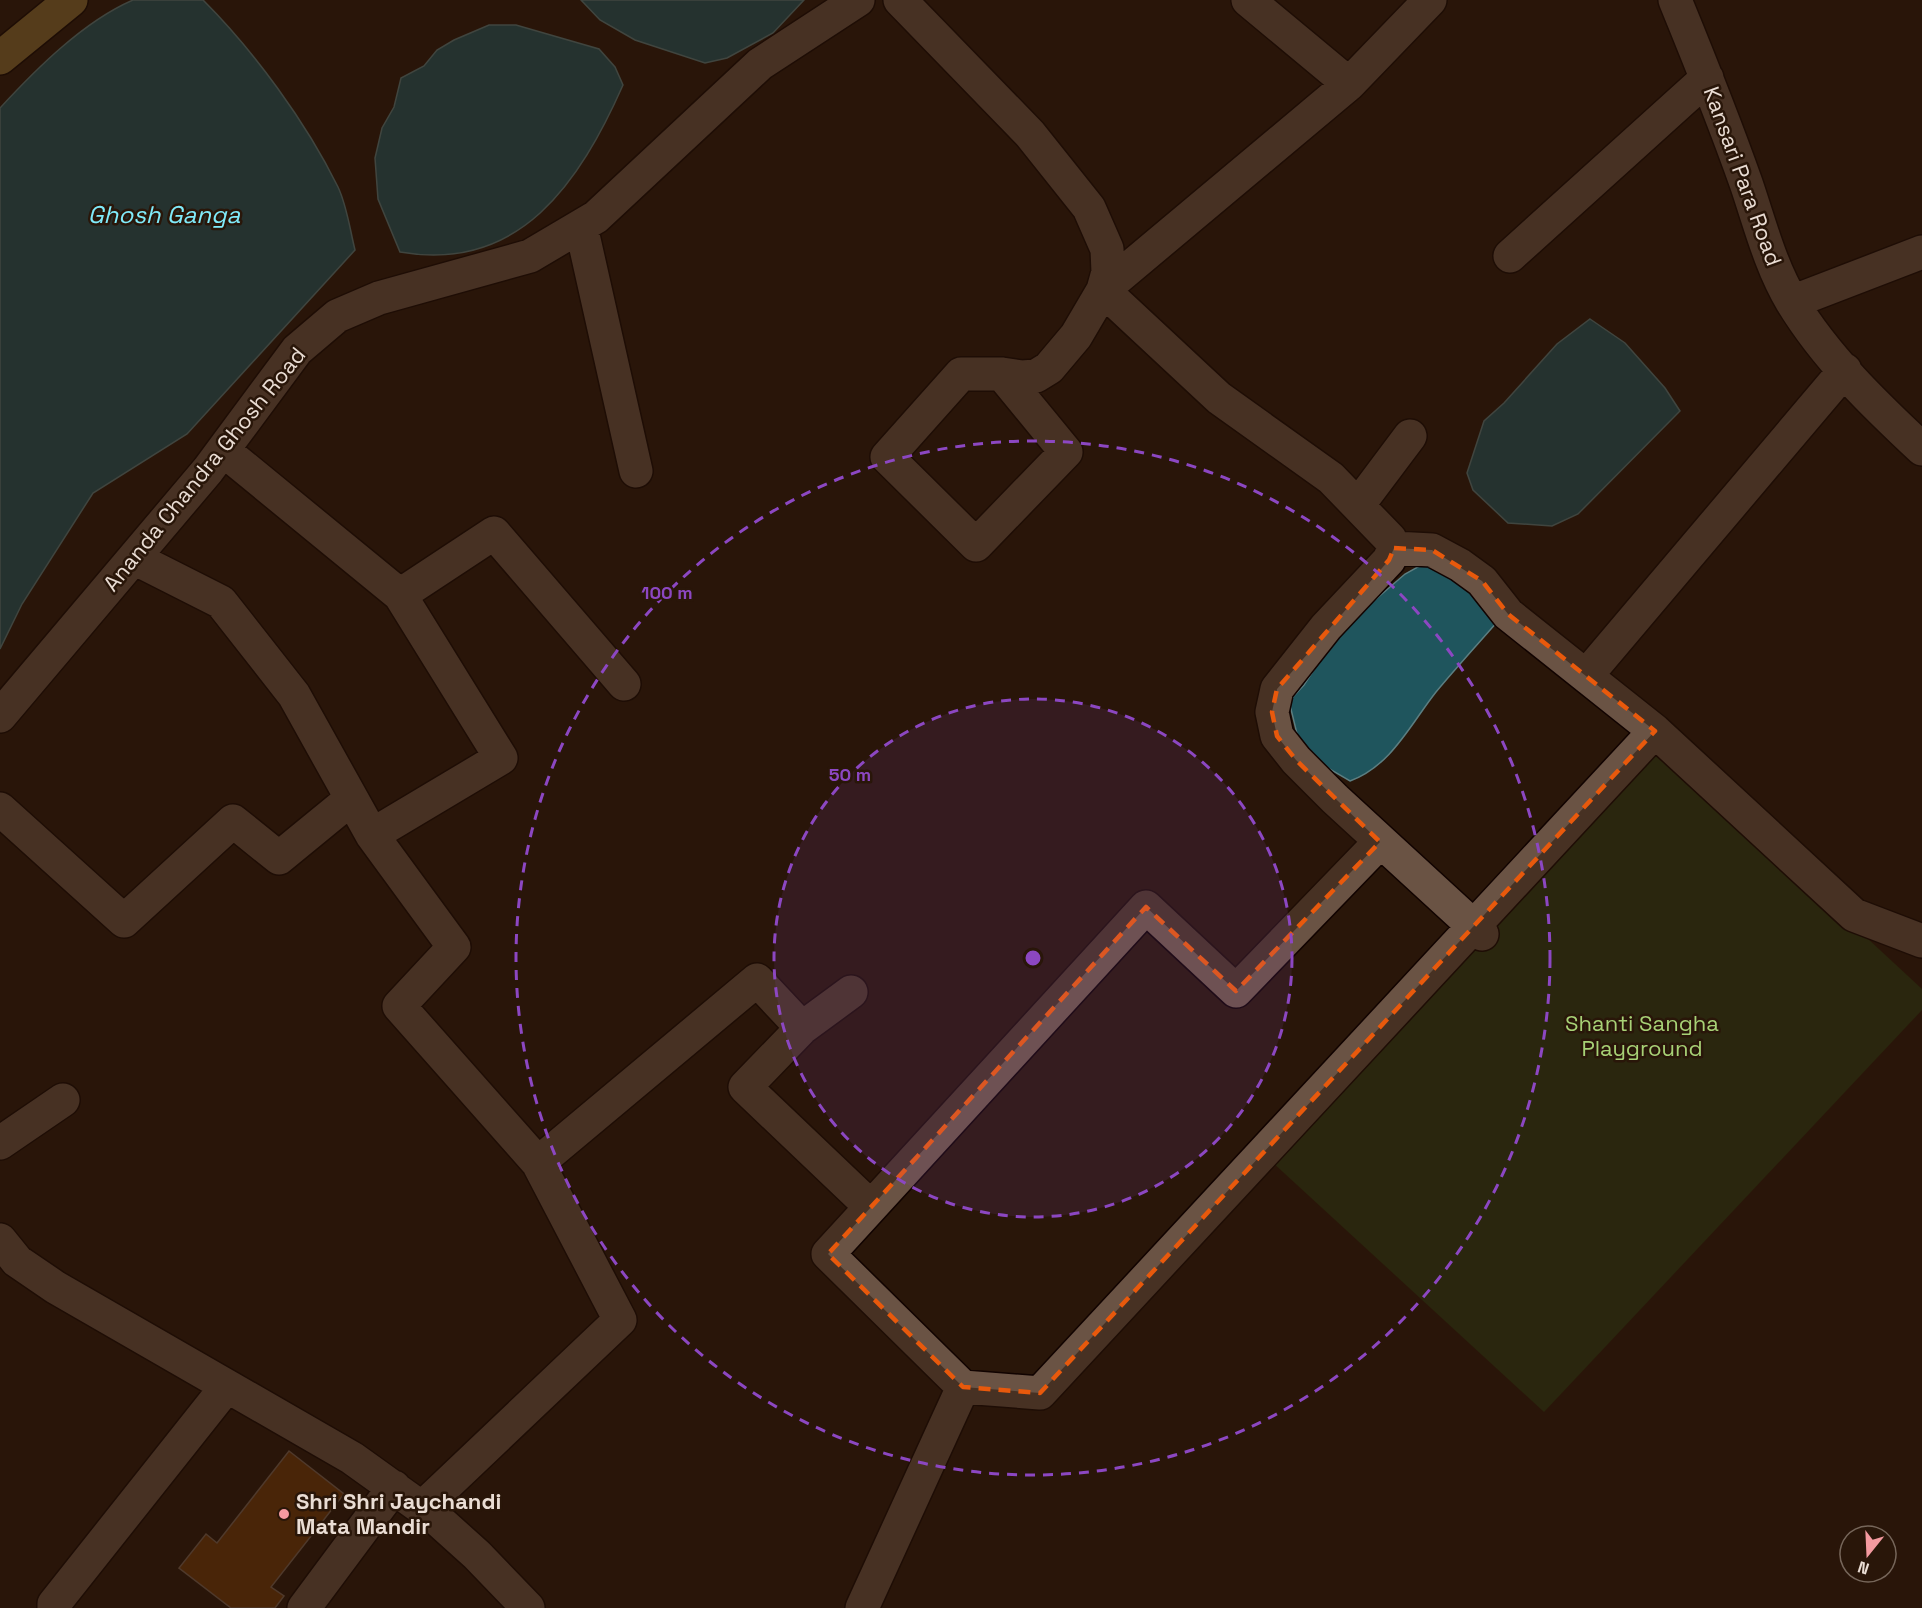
<svg xmlns="http://www.w3.org/2000/svg" width="1922" height="1608" font-family="'Space Grotesk',sans-serif">
<style>
.green{fill:#2a3a14}
.water{fill:#1f555d;stroke:#5c7e81;stroke-width:1.5}
.building{fill:#703808;stroke:#7c6455;stroke-width:1.5}
.lines{fill:none;stroke-linecap:round;stroke-linejoin:round}
.street-casing{stroke:#110300;stroke-width:36}
.primary-casing{stroke:#110300;stroke-width:36}
.street{stroke:#6a5344;stroke-width:33}
.primary{stroke:#896c31;stroke-width:33}
.marked{fill:none;stroke:#e8590c;stroke-width:4.5;stroke-dasharray:12 8;stroke-linejoin:round}
.ring{fill:none;stroke:#8c47c2;stroke-width:3;stroke-dasharray:10 8}
.poi-dot{fill:#f49aa0;stroke:#291609;stroke-width:2}
.labels{text-anchor:middle;stroke-width:5;stroke-linejoin:round;paint-order:stroke}
.street-label{font-size:22px;fill:#eaddd4;stroke:#291609}
.park-label{font-size:22px;fill:#a7d176;stroke:#291609}
.poi-label{font-size:22px;font-weight:bold;fill:#eaddd4;stroke:#291609;text-anchor:start}
.water-label{font-size:24px;font-style:italic;fill:#80ebfa;stroke:#291609}
.centre{fill:#8c47c2;stroke:#291609;stroke-width:3}
.ring-label{font-size:18px;text-anchor:middle;font-weight:bold;fill:#8c47c2;stroke:#291609;stroke-width:5;stroke-linejoin:round;paint-order:stroke}
</style>
<rect width="100%" height="100%" fill="#291609"/>
<path class="green" d="M1659,745L1922,989V1010L1544,1412L1271,1161Z"/>
<path class="water" d="M133,0H203C254,51 306,122 338,187C347,206 350,230 355,250L187,434L93,493L22,604L0,649V108C36,69 84,21 133,0Z
M581,0H804L773,33L727,58L705,63L635,40L600,20Z
M489,25H516L599,49L615,67L623,85C580,182 520,273 400,252L378,199L375,158L382,128L394,107L401,78L424,66L437,50L454,40Z
M1590,319L1625,343L1665,388L1680,411L1578,514L1552,526L1508,523L1473,490L1467,473L1484,421L1504,403L1557,344Z
M1423,564C1459,578 1473,593 1498,621C1477,645 1456,668 1436,692C1410,725 1391,766 1350,781L1326,767L1298,738L1289,701L1304,685L1339,631L1405,574Z"/>
<path class="building" d="M289,1451L344,1494L271,1587L284,1596L275,1608H231L179,1568L206,1534L217,1543Z"/>
<g class="lines">
<g class="street-casing">
<path id="street" d="M900,0L1030,134L1089,208L1107,249L1108,272L1103,290L1076,336L1049,368L1036,376L1022,377L1002,374H961L887,457L976,545L1066,452L1002,374
M1248,0L1349,84
M1430,0L1349,84L1103,290L1219,398L1331,478L1390,539L1394,548L1389,560L1326,627L1277,689L1272,712L1277,736L1296,760L1335,799L1482,934
M1675,0C1700,61 1724,121 1746,183C1760,224 1770,265 1792,302C1826,358 1875,405 1922,449
M581,226L636,471
M1510,256L1707,78
M1792,302L1922,252
M223,450L400,595L501,758L372,835
M1359,504L1410,436
M1394,548L1432,550L1460,565L1482,581L1508,614L1655,731L1854,915L1922,941
M134,558L221,602L294,695L372,835L454,947L399,1006L538,1163L757,980L802,1028L745,1087L871,1207
M400,595L494,533L624,684
M1586,676L1845,370
M0,716L208,470L297,350L337,316L379,298L530,256L596,217L760,64L858,0
M0,809L124,921L233,821L279,858L351,799
M1380,842L1236,991L1146,907L828,1254L963,1387L1040,1393L1655,731
M802,1028L851,992
M0,1143L63,1100
M0,1240L17,1261L55,1287L352,1458L437,1519L477,1555L528,1608
M422,1508L620,1320L538,1163
M54,1608V1604L227,1386
M304,1608L394,1487
M862,1608L963,1387"/>
</g>
<g class="primary-casing">
<path id="primary" d="M0,58L71,0"/>
</g>
<use href="#street" class="street"/>
<use href="#primary" class="primary"/>
</g>
<path d="M0 0H1922V1608H0ZM1394,548L1432,550L1482,581L1508,614L1655,731L1040,1393L963,1387L828,1254L1146,907L1236,991L1380,842L1296,760L1277,736L1272,712L1277,689L1389,560Z" fill="#291609" fill-opacity=".55" fill-rule="evenodd"/>
<path class="marked" d="M1394,548L1432,550L1482,581L1508,614L1655,731L1040,1393L963,1387L828,1254L1146,907L1236,991L1380,842L1296,760L1277,736L1272,712L1277,689L1389,560Z"/>
<circle cx="1033" cy="958" r="259" fill="#8c47c2" fill-opacity=".12"/>
<g class="ring">
<circle cx="1033" cy="958" r="259"/>
<circle cx="1033" cy="958" r="517"/>
</g>
<circle class="poi-dot" cx="284" cy="1514" r="6"/>
<g class="labels">
<g class="street-label">
<text transform="translate(1743 176) rotate(70)" y="8">Kansari Para Road</text>
<text transform="translate(204 469) rotate(-51)" y="8">Ananda Chandra Ghosh Road</text>
</g>
<g class="park-label">
<text x="1642" y="1031">Shanti Sangha<tspan x="1642" dy="25">Playground</tspan></text>
</g>
<g class="poi-label">
<text x="296" y="1509">Shri Shri Jaychandi<tspan x="296" dy="25">Mata Mandir</tspan></text>
</g>
<g class="water-label">
<text x="164" y="223">Ghosh Ganga</text>
</g>
</g>
<circle cx="1033" cy="958" r="9" class="centre"/>
<g class="ring-label">
<text x="667" y="599">100 m</text>
<text x="850" y="781">50 m</text>
</g>
<g transform="translate(1868 1554) rotate(198)"><circle r="28" fill="#291609" stroke="#76665a" stroke-width="1.5"/>
<path d="M0-4.5L10 22L0 15L-10 22Z" fill="#f49aa0"/>
<text y="-9" font-size="16" font-weight="bold" text-anchor="middle" fill="#eaddd4">N</text>
</g>
</svg>
